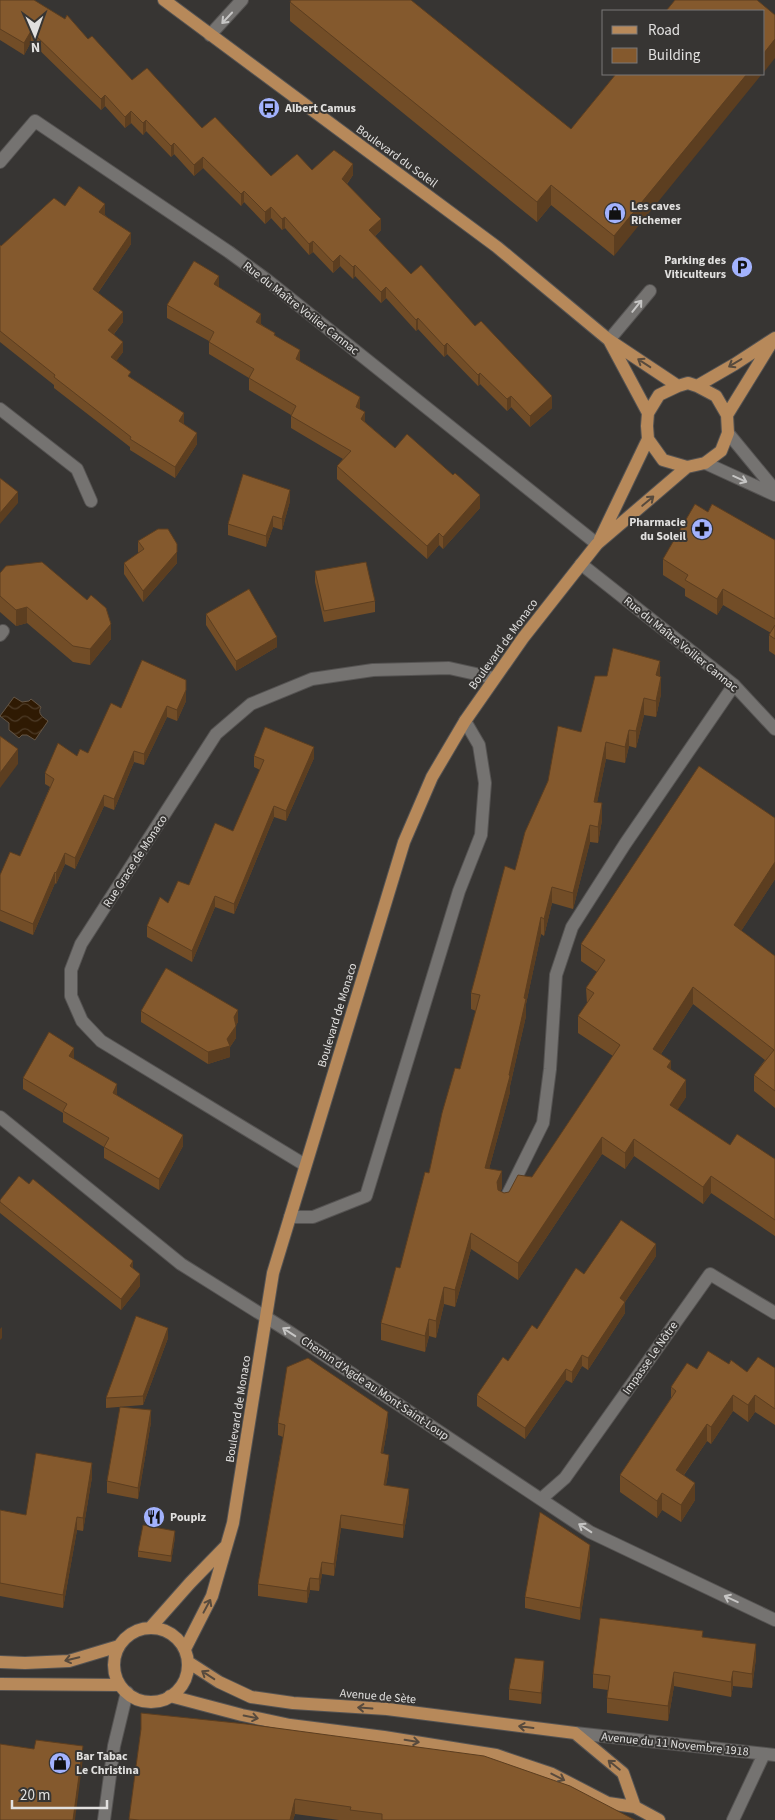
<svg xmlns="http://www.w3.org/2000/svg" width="775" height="1820" font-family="'Source Sans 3',sans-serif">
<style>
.water{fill:url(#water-waves);stroke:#645545}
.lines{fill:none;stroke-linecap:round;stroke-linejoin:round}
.minor-casing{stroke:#555352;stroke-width:14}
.major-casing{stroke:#555352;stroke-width:14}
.minor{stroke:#757371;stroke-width:12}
.major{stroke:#b7895a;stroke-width:12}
.wall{fill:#724d27}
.shaded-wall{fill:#5c3e20}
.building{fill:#84592d;stroke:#5c3e20}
.oneway{stroke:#c6c5c4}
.oneway2{stroke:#574a3d}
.labels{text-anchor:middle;stroke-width:4;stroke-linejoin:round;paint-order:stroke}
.poi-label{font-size:12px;font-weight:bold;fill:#e1e0df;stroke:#373533;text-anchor:start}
.street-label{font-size:12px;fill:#e1e0df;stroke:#373533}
</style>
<defs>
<pattern id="water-waves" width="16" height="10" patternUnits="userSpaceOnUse" patternTransform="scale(1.25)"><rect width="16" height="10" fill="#2f1a03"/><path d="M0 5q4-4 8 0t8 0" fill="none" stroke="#4d3b27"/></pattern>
</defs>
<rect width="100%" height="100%" fill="#373533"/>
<path class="water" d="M14,697L22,702L29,701L31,699L41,707C37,714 43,717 48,721L35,740L27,735H22L19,738L9,730V723L0,716Z"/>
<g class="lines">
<g class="minor-casing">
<path id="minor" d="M210,35L242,0
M0,162L35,121L229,252L267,280L597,544
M609,340L650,291
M0,409L77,469L91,501
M728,433L775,490
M705,463L775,495
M581,564L734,685L775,729
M0,635L3,631
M0,1117L181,1264L291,1333L590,1532L775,1620
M305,1165L101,1041L82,1021L71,996V970L81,944L216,734L251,704L312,679L373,670L449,668L494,678
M504,1202L543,1123L550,1069L556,975L572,927L625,844L734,685
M290,1217H313L366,1196L459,891L481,835L485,783L479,745L465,721
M541,1499L565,1478L710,1274L775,1313
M575,1733L775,1755
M104,1820L114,1746L127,1692
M733,1820L764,1754"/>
</g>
<g class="major-casing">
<path id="major" d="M164,0L497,247L609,340L678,386
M610,342L648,413
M688,383L697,386L716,396L727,415L728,433L721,451L705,463L687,467L663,460L648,439L647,426L648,413L659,395L678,386Z
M697,386L735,364L775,338
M727,415L772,342
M600,539L648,439
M151,1627L190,1583L225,1547
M114 1665a37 37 0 1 1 74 0a37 37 0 1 1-74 0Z
M185,1649L212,1596L233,1523L273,1273L404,842L432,777L465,721L523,638L597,544L687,467
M0,1662L25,1663L69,1661L119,1646
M188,1662L219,1682L251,1697L293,1703L387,1709L575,1733L623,1773L635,1807
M0,1684L120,1685
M170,1696L242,1715L290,1725L384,1737L496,1755L552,1774L608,1803L635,1807L659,1820"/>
</g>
<use href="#minor" class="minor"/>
<use href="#major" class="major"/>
</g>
<path class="wall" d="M0,0L88,39L132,80L271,176L312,170L353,175L347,184L381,230L375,236L411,274L475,326L552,408L530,427L511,407L507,411L480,384L478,386L447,354L444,357L418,329L416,331L386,298L381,303L355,276L353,279L340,266L333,273L313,252L309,255L285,228L282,230L271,218L265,224L244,202L241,206L203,168L194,176L174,154L171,157L146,131L143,135L131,123L125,128L105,106L101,110L31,42L24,55L0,40Z
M290,2L571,129L616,74L614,256L551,205L537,222L290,21Z
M65,206L105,215L131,244L98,293L123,322L114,334L123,352L116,361L131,379L184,424L197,444L175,478L130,450V447L54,388V385L0,342V245L1,246Z
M219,287L261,324L275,335L300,362L360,409L365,422L395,448L480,508L443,549L439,545L427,559L337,479V466L343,459L291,428V415L249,390V378L209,354V341L167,318V305Z
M290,501L282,530L273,527L266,547L228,535V524Z
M708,512L775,540V655L769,651V635L771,633L723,605L717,615L685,596V589L663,575V559Z
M138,541L177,563L143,602L124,574V563L139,553L138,552Z
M315,571L375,601V612L324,622L315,582Z
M0,573L111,639L90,665L73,662L27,623L16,626L0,612Z
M206,614L277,647L236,671L206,625Z
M660,677L661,694L656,717L644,715L636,748L629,746L625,763L606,759L597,802L602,820L598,843L590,842L573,909L552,903L544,936L541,934L526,1004V1016L510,1086V1092L489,1169L502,1188L500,1192L504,1193L509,1192L532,1177L613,1056L578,1033V1016L587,1004L586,988L597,972L581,961V944L775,818V879L741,931L775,956V1108L754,1091V1075L765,1060L693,1004L661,1054L671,1070L686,1097L677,1110L730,1145L775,1159V1236L711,1193L703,1204L634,1156L625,1169L602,1154L518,1280L471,1249L455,1307L444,1304L436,1338L429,1336L425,1352L381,1340V1323L400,1268L460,1069L476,1011L471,1009V993L515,870L581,732Z
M186,701L177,721L167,717L144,765L134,762L114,810L104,806L75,869L65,864L56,884L55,883L33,935L0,921V875L20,856L50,787L45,784V773L77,756L88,753L121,708Z
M254,756L314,758L286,821L274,817L234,914L215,907L192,962L147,937V926L168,903L189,885L233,831L260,770L254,767Z
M141,1011L238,1022L236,1025V1038L230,1047V1057L208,1064L141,1022Z
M74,1059L117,1095L183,1146L159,1190L104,1158V1147L63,1122V1113L23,1089V1078Z
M0,1200L133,1269L140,1286L121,1310L0,1213Z
M656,1256L625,1302V1313L588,1370L582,1366L572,1383L566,1380L525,1439L477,1406V1395L537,1329L584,1274Z
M168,1338L143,1405L106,1408V1398Z
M729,1364L747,1372L775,1368V1425L755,1412L748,1422L733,1411L711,1444L707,1441L684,1475L695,1500L681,1522L662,1510L657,1518L620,1492V1475L671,1398V1387L697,1369Z
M151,1422L138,1499L107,1493V1481Z
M278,1423L388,1424L383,1453L389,1467L386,1485L409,1501L403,1538L341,1528L334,1576L322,1574L319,1591L310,1590L307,1603L258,1596V1584L283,1437L278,1435Z
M92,1477L83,1531L77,1530L63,1608L0,1596V1510L26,1515Z
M175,1537L171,1562L138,1557V1551Z
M590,1556L580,1620L525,1608V1597Z
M703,1637L756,1658L752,1688L733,1686L731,1697L674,1686L668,1721L607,1713V1698L608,1690L593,1688V1674Z
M544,1672L541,1704L509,1700V1689Z
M141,1729L635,1820H339L295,1814L293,1820H129Z"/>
<path class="shaded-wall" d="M31,31V42L24,55V43Z
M775,39V58L764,72V53Z
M747,74H762L614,256V236Z
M105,95V106L101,110V99Z
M131,111V123L125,128V117Z
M146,120V131L143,135V123Z
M174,143V154L171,157V146Z
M203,157V168L194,176V165Z
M353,164V175L342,190V179Z
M551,185V205L537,222V202Z
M244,191V202L241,206V194Z
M105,204V215L99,223V212Z
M271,207V218L265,224V212Z
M285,217V228L282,230V219Z
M381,219V230L369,241V230Z
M131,233V244L93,300V289Z
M313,241V252L309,255V244Z
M340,255V266L333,273V262Z
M355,265V276L353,279V267Z
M219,276V289L214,284Z
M386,287V298L381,303V292Z
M123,312V322L108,341V330Z
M261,314V326L256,322Z
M418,318V329L416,331V320Z
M123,342V352L111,368V357Z
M447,343V354L444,357V346Z
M300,350V363L296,359Z
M480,373V384L478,386V375Z
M511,396V407L507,411V399Z
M552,396V408L530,427V416Z
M360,397V410L356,407Z
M365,412V424L361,419Z
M184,413V424L179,432V421Z
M197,433V444L175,478V467Z
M290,490V501L282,530V519Z
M18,492V503L0,524V513Z
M480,495V508L443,549V537Z
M273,516V527L266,547V536Z
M439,533V545L427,559V546Z
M177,552V563L143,602V591Z
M723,589V605L717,615V599Z
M27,607V623L16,626V610Z
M111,624V639L90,665V649Z
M277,637V647L236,671V661Z
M660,661V677L656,675Z
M661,677V694L656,717V701Z
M186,690V701L177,721V710Z
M644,698V715L636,748V731Z
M167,706V717L144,765V754Z
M629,730V746L625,763V747Z
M606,742V759L594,818V802Z
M314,747V758L286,821V811Z
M18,749V764L0,788V773Z
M134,751V762L114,810V799Z
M104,795V806L75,869V858Z
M602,803V820L598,843V827Z
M274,806V817L234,914V904Z
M590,825V842L573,909V893Z
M65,853V864L56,884V873Z
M775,862V879L734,942V925Z
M55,872V883L33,935V924Z
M552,887V903L544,936V919Z
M215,896V907L192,962V951Z
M541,917V934L526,1004V1016L510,1086V1092L485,1184V1168L509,1075L524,998Z
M693,987V1004L653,1066V1049Z
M238,1010V1022L234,1028V1017Z
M236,1026V1038L230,1047V1057L208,1064V1052L227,1039Z
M74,1048V1059L69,1056Z
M671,1061V1078L667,1067Z
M686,1080V1097L670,1122V1105Z
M117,1084V1095L113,1093Z
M183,1135V1146L159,1190V1179Z
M602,1137V1154L518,1280V1263Z
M634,1139V1156L625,1169V1153Z
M502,1171V1188L497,1199V1182Z
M711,1176V1193L703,1204V1187Z
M471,1233V1249L455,1307V1290Z
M656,1244V1256L625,1302V1313L588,1370V1358L620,1298Z
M133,1261V1272L130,1266Z
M140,1274V1286L121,1310V1299Z
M444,1287V1304L436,1338V1321Z
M429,1319V1336L425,1352V1336Z
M2,1327V1338L0,1340V1329Z
M168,1328V1338L143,1405V1396Z
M582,1355V1366L572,1383V1372Z
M566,1369V1380L525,1439V1428Z
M733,1395V1411L711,1444V1427Z
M755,1395V1412L748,1422V1405Z
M151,1410V1422L138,1499V1488Z
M388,1412V1424L381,1465V1453Z
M707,1424V1441L676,1486V1470Z
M389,1455V1467L384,1497V1485Z
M92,1463V1477L83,1531V1518Z
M695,1483V1500L681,1522V1505Z
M409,1489V1501L403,1538V1525Z
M662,1493V1510L657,1518V1501Z
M341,1515V1528L334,1576V1564Z
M77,1517V1530L63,1608V1595Z
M175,1531V1537L171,1562V1556Z
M590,1545V1556L580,1620V1608Z
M322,1562V1574L319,1591V1579Z
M310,1578V1590L307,1603V1591Z
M756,1644V1658L752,1688V1674Z
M544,1661V1672L541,1704V1693Z
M733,1671V1686L731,1697V1682Z
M674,1672V1686L668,1721V1706Z
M83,1746V1758L75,1820H73Z
M295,1799V1814L293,1820H290Z"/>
<path class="building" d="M0,0H34L65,19L67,15L88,39L92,36L132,80L147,68L202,128L215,117L271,176L297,154L312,170L334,150L353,164L342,179L381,219L369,230L411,274L421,265L475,326L481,321L552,396L530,416L511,396L507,399L480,373L478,375L447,343L444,346L418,318L416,320L386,287L381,292L355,265L353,267L340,255L333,262L313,241L309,244L285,217L282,219L271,207L265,212L244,191L241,194L203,157L194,165L174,143L171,146L146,120L143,123L131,111L125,117L105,95L101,99L31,31L24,43L0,29Z
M291,0H411L571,129L616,74H747L614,236L551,185L537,202L290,2Z
M675,0H757L775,15V39L764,53V11H666Z
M79,186L105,204L99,212L131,233L93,289L123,312L108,330L123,342L111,357L131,372L128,376L184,413L179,421L197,433L175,467L130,439L131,437L54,377L55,375L0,331V245L1,246L54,198L65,206Z
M194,261L219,276L214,284L261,314L256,322L275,333L274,335L300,350L296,359L360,397L356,407L365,412L361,419L395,448L407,434L453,475L455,473L480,495L443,537L439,533L427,546L337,466L351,451L291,416L296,406L249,378L254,369L209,342L214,332L167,305Z
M243,474L290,490L282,519L273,516L266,536L228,524Z
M0,478L18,492L0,513Z
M695,504L708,512L712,504L775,540V619L723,589L717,599L685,580L688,575L663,559Z
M158,529H168L177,544V552L143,591L124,563L144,549L138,541Z
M42,562L87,600L91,595L106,608L111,624L90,649L73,646L27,607L16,610L0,596V573L6,566Z
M366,562L375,601L324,611L315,571Z
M249,589L277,637L236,661L206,614Z
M775,625V639L769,635Z
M613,648L660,661L656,675L661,677L656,701L644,698L636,731L629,730L625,747L606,742L594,802L602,803L598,827L590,825L573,893L552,887L544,919L541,917L524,998L526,999L509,1075L510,1076L485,1168L502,1171L497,1182L498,1190L504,1193L509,1192L518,1175L532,1177L620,1045L578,1016L594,993L586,988L605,960L581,944L699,766L775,818V862L734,925L775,956V1091L754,1075L774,1050L693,987L653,1049L671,1061L667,1067L686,1080L670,1105L730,1145L737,1134L775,1159V1220L711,1176L703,1187L634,1139L625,1153L602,1137L518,1263L471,1233L455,1290L444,1287L436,1321L429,1319L425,1336L381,1323L396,1267L400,1268L425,1172L429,1173L442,1113L455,1068L460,1069L480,995L471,993L505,866L515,870L525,832L548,781L558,726L581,732L595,676H607Z
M142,660L186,680V690L177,710L167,706L144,754L134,751L114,799L104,795L75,858L65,853L56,873L55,872L33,924L0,910V875L10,852L20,856L54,779L45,773L58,743L77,756L80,749L88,753L111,703L121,708Z
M265,727L314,747L286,811L274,806L234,904L215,896L192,951L147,926L160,897L168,903L178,881L189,885L215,823L233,831L264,760L254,756Z
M0,736L18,749L0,773Z
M166,968L238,1010L234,1017L236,1026L227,1039L230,1046L208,1052L141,1011Z
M49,1032L74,1048L69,1056L117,1084L113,1093L183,1135L159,1179L104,1147L109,1138L63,1111L67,1104L23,1078Z
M19,1176L29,1184L33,1179L133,1261L130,1266L140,1274L121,1299L0,1202V1200Z
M621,1220L656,1244L620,1298L625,1302L588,1358L582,1355L572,1372L566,1369L525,1428L477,1395L503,1357L508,1361L532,1325L537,1329L576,1268L584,1274Z
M136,1316L168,1328L143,1396L106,1398Z
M708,1351L729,1364L731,1360L747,1372L758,1357L775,1368V1409L755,1395L748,1405L733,1395L711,1427L707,1424L676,1470L695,1483L681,1505L662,1493L657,1501L620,1475L676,1391L671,1387L687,1363L697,1369Z
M308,1358L388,1412L381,1453L389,1455L384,1485L409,1489L403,1525L341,1515L334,1564L322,1562L319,1579L310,1578L307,1591L258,1584L283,1438L285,1425L278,1423L287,1367Z
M120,1407L151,1410L138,1488L107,1481Z
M36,1453L92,1463L83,1518L77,1517L63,1595L0,1583V1510L26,1515Z
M540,1512L590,1545L580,1608L525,1597Z
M143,1525L175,1531L171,1556L138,1551Z
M600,1618L703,1631L702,1637L756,1644L752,1674L733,1671L731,1682L674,1672L668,1706L607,1698L610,1676L593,1674Z
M515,1658L544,1661L541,1693L509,1689Z
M141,1713L246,1724L484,1756L570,1786L635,1820H382V1814L350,1810L351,1807L295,1799L290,1820H139L129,1819L141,1729Z
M36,1740L83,1746L73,1820H0V1744L34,1749Z"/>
<defs><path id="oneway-shaft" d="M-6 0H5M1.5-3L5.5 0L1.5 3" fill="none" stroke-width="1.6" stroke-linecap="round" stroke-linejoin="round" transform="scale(1.25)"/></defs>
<g class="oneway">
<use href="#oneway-shaft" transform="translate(227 18) rotate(133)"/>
<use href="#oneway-shaft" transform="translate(637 306) rotate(-51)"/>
<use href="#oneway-shaft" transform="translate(740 479) rotate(24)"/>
<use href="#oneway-shaft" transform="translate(289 1332) rotate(-147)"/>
<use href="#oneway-shaft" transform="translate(585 1528) rotate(-147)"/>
<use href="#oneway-shaft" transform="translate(731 1599) rotate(-155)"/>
</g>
<g class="oneway2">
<use href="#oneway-shaft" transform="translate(644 363) rotate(-147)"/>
<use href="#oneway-shaft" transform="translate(735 363) rotate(149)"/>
<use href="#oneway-shaft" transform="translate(648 501) rotate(-40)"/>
<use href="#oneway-shaft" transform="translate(207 1606) rotate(-62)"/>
<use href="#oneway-shaft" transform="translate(72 1659) rotate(167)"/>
<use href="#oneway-shaft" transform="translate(208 1675) rotate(-147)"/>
<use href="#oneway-shaft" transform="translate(365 1708) rotate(-176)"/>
<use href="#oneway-shaft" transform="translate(251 1717) rotate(11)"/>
<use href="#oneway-shaft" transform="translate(526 1727) rotate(-173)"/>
<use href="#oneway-shaft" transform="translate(412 1741) rotate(9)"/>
<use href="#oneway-shaft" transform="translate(614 1765) rotate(-141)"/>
<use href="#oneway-shaft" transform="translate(558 1777) rotate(27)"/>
</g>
<defs>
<g id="bus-disc" transform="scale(1.125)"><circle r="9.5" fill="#a2b2fd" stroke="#373533"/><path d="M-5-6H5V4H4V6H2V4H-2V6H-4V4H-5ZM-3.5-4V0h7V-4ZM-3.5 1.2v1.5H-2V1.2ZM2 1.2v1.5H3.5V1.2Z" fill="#111"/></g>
<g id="shop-disc" transform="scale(1.125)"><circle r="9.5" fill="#a2b2fd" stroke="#373533"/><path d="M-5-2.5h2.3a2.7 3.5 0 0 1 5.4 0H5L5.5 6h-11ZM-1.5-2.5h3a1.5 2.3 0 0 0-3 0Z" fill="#111"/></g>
<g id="parking-disc" transform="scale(1.125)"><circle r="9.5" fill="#a2b2fd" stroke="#373533"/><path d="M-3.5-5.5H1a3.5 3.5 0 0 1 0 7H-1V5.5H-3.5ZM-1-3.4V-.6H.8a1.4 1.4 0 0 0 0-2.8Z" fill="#111"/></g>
<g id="pharmacy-disc" transform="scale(1.125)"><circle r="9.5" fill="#a2b2fd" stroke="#373533"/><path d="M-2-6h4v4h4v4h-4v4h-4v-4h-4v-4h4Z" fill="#111"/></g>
<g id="restaurant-disc" transform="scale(1.125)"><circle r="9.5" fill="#a2b2fd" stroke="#373533"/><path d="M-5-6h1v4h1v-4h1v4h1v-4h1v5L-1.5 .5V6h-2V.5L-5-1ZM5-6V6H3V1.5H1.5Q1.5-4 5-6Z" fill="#111"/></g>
</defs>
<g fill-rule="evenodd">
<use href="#bus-disc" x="269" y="108"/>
<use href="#shop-disc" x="615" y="213"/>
<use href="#parking-disc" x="742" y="267"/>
<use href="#pharmacy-disc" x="702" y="529"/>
<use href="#restaurant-disc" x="154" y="1517"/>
<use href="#shop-disc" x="60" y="1763"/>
</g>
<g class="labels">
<g class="poi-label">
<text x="285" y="112">Albert Camus</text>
<text x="631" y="210">Les caves<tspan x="631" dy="14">Richemer</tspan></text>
<text x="726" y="264" text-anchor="end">Parking des<tspan x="726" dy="14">Viticulteurs</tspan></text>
<text x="686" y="526" text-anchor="end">Pharmacie<tspan x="686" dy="14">du Soleil</tspan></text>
<text x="170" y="1521">Poupiz</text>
<text x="76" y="1760">Bar Tabac<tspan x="76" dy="14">Le Christina</tspan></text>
</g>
<g class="street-label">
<text transform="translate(397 156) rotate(36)" y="4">Boulevard du Soleil</text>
<text transform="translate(301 308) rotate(38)" y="4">Rue du Maître Voilier Cannac</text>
<text transform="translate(503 644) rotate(-54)" y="4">Boulevard de Monaco</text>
<text transform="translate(681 644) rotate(39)" y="4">Rue du Maître Voilier Cannac</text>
<text transform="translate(135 861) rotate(-57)" y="4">Rue Grace de Monaco</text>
<text transform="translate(337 1015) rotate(-73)" y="4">Boulevard de Monaco</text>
<text transform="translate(650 1358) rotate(-55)" y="4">Impasse Le Nôtre</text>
<text transform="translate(375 1388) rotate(34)" y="4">Chemin d'Agde au Mont Saint-Loup</text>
<text transform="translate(238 1409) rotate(-81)" y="4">Boulevard de Monaco</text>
<text transform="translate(378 1696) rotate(5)" y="4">Avenue de Sète</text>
<text transform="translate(675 1744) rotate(6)" y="4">Avenue du 11 Novembre 1918</text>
</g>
</g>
<rect x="602" y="10" width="162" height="65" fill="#373533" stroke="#7b7978"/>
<rect x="612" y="26" width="25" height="8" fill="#b7895a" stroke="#7b7978"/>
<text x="648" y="35" font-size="15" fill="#e1e0df">Road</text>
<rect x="612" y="48" width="25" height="15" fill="#84592d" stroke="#7b7978"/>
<text x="648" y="60" font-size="15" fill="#e1e0df">Building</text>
<g transform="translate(35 35) rotate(178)" stroke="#373533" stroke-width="4" paint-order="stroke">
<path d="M0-4L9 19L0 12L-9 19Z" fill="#e1e0df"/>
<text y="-8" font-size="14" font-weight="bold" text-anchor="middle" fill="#e1e0df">N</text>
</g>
<path d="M12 1800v8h95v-8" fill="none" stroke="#e1e0df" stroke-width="2.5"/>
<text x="20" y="1800" font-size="15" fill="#e1e0df" stroke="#373533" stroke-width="4" paint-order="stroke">20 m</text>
</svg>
